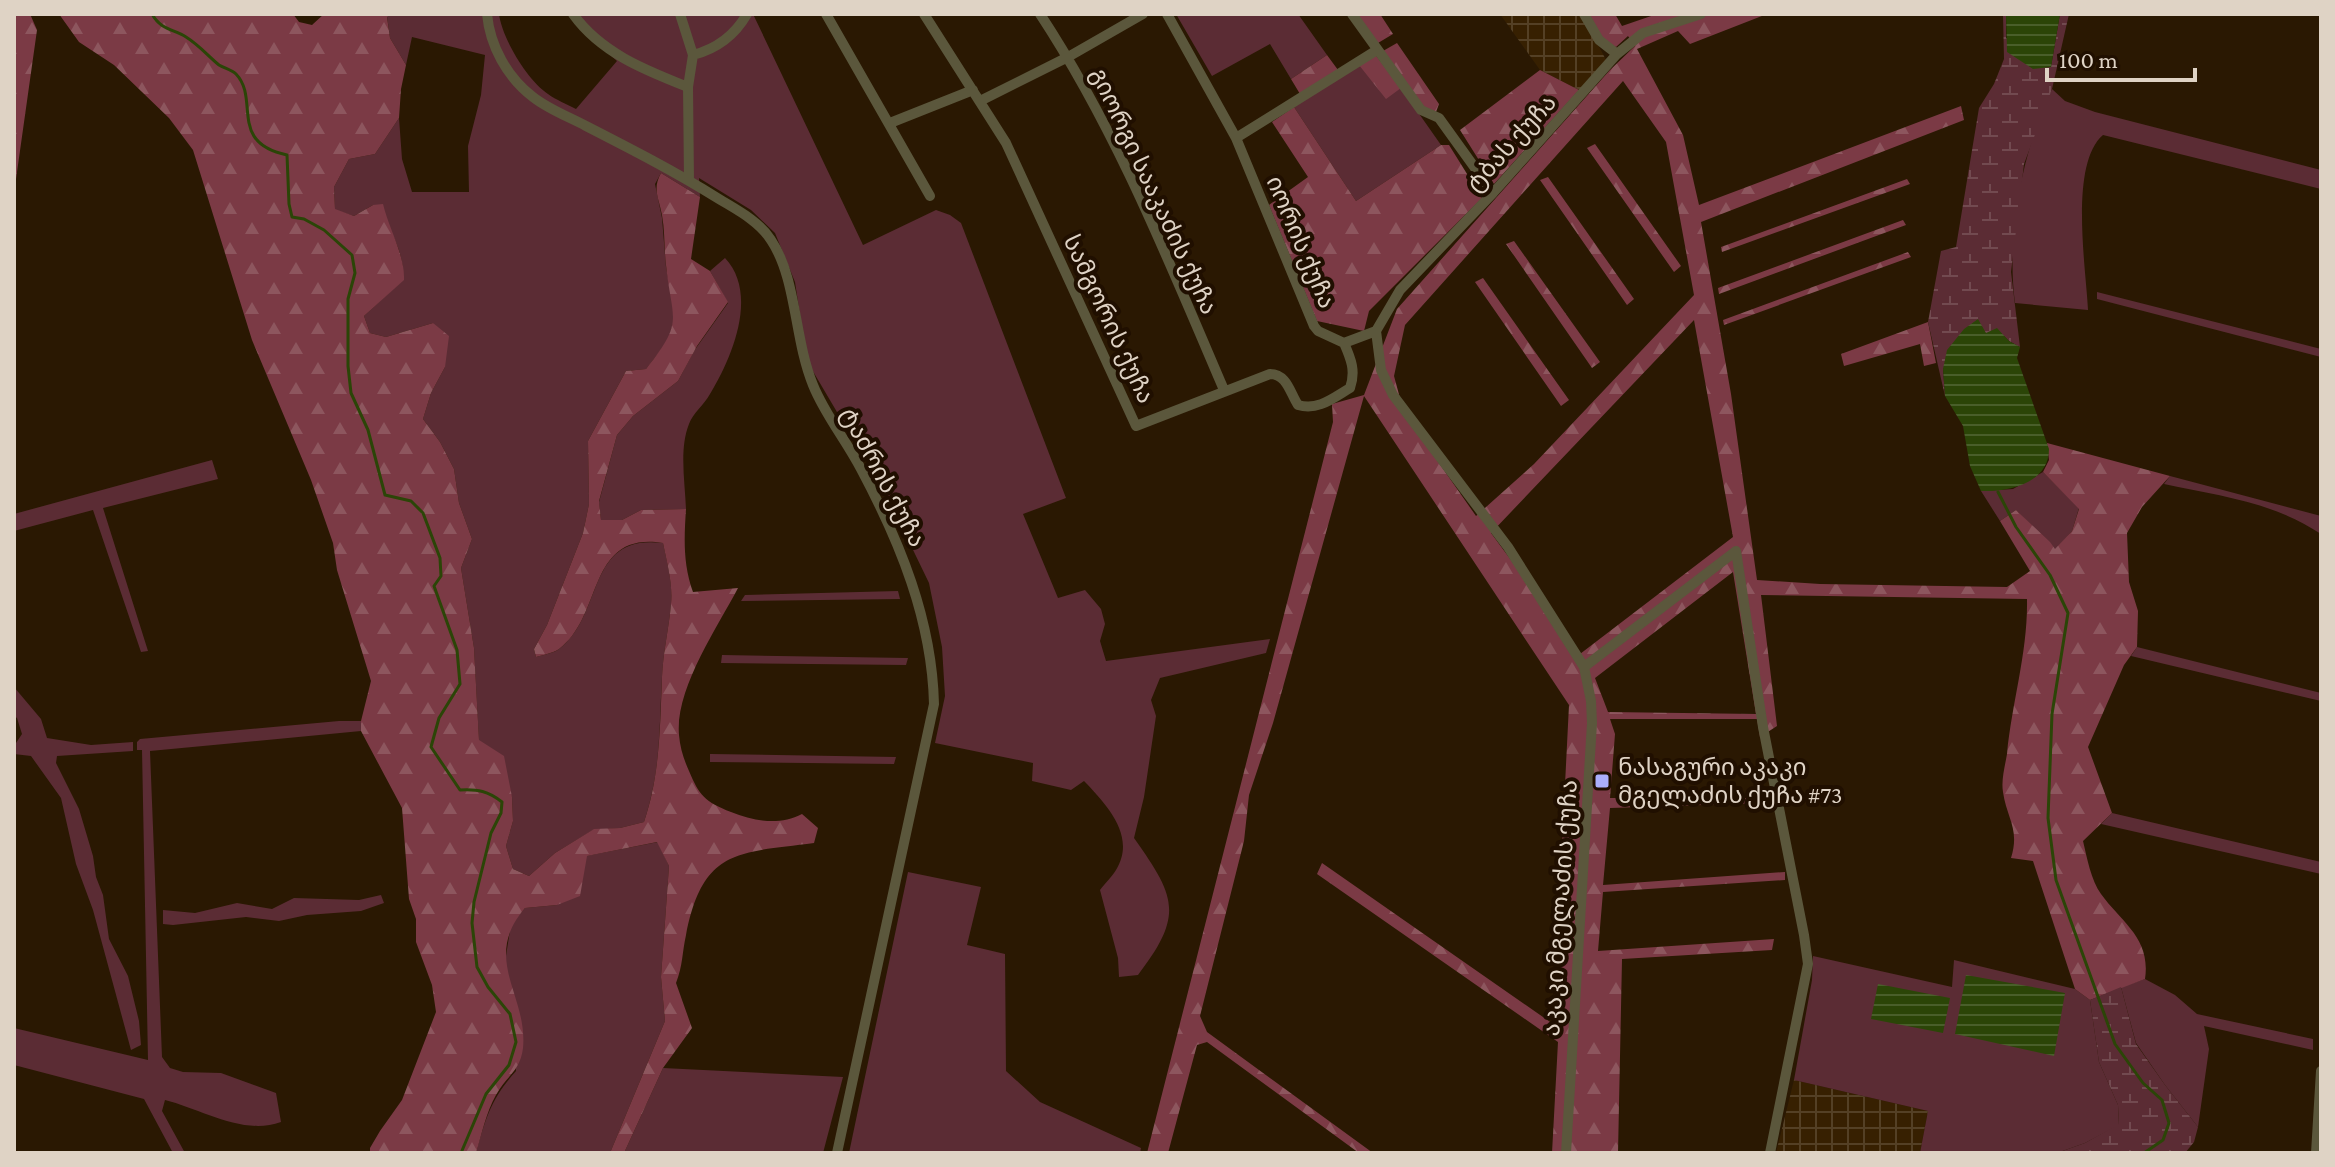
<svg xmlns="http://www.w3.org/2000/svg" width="2335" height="1167" font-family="'Crimson Pro','Noto Sans Georgian',serif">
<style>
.industrial{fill:url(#industrial-grid)}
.green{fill:#5b2c34}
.forest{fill:url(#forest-firs);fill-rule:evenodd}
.wetland{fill:url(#wetland-marsh)}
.water{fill:url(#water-rules)}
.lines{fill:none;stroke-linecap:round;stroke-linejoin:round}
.stream{stroke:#2b4507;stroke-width:3}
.minor{stroke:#5b573c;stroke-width:10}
.poi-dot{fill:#abaffb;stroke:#200f00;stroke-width:3}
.labels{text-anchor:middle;stroke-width:8;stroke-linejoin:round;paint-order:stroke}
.street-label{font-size:24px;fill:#dfd3c5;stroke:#200f00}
.poi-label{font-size:24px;fill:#dfd3c5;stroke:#200f00;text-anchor:start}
</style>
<defs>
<pattern id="industrial-grid" width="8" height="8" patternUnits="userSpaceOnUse" patternTransform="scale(2)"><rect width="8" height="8" fill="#372001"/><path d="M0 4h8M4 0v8" fill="none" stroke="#544025"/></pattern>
<pattern id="forest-firs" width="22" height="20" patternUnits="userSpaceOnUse" patternTransform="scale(2)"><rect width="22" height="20" fill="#7b3a45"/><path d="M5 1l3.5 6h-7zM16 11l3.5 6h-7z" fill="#8d565e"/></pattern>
<pattern id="wetland-marsh" width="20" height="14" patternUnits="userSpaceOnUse" patternTransform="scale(2)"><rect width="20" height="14" fill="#5b2c34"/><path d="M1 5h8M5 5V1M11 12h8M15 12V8" fill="none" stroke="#724a50"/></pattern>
<pattern id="water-rules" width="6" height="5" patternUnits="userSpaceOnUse" patternTransform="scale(2)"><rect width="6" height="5" fill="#2b4507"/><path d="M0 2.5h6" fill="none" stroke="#495f2a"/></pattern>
</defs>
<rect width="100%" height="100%" fill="#2a1802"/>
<path class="industrial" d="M1500,14H1582L1606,60L1579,90L1540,70Z
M1794,1080L1928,1111L1920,1153H1776Z"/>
<path class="green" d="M390,14H499C502,38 527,80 548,94C556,100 567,104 576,109L617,61L576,25L568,14H753L863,245L936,210L950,215L961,223L1066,498L1023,514L1058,598L1085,590L1101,609L1105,624L1100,641L1106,661L1270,639L1266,653L1160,678L1151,700L1156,716L1144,797L1134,838C1176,897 1184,915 1138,975L1119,977L1118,958L1100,890C1105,883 1112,877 1116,870C1137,836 1106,804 1084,781L1071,790L1032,781L1033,763L935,743L945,696L942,647L929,583L871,463L847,429L811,368L805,347L795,282L775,233L751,210L699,178L700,197L661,173L655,184L662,218L666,267L675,317L668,341L646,369L626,371L588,441L589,504L583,533L547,625L534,649L536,657C543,655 554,653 559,649C605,614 585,533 663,543C667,562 673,584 671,604C669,628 663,652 662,677C659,730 661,770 644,822L620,828L593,830L555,853L529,876L513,869L506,846L513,821L512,797L479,741L474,648L461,568L472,539L459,503L454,469L440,442L423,419L431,393L445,367L433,323L386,337L370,333L364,316L403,280C405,253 390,226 373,205L354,216L335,210L334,187L349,159L375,154L399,118L402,159L412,192H469L468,146L481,95L485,55L412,37L406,65L390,38L387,16Z
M1176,14H1298L1327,55L1291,79L1270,44L1212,76Z
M1359,65L1401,88L1441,145L1356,201L1294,107Z
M2052,89L2065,101L2095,112L2321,170V189L2103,135C2069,164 2086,268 2088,310L2015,303C2006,234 2022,152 2052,89Z
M725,258C759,294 732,358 710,394C704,405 693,413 689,424C679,449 685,482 686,509L641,510L622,520H601L599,502L617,435L633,416L678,381L694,351L728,303L710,271Z
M2097,292L2321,349V357L2097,299Z
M212,460L218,479L103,508L148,651L141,652L93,510L14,531V514Z
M2043,472L2079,508L2072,531L2055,550L2016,510L2000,521L1981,491L2013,489Z
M2170,476L2321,516V534C2273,502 2220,496 2164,484Z
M898,591L900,599L741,601L745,595Z
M2137,647L2321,693V701L2131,656Z
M722,655L908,658L906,665L721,663Z
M14,687L41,719L47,738L91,745L133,742V751L57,756L56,763L79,809L93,856L96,877L103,895L109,939L128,976L139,1021L141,1045L131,1050L93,910L76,864L61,798L31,756L14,754V746L22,734L17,718L14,716Z
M339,721H361V731L150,751L162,1057L170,1068L183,1072L221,1073L276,1093L281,1122C243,1136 201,1109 165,1100L162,1111L185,1153H173L144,1099L14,1065V1028L148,1060L142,750H137V742L140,739Z
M710,754L896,757L894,764L710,762Z
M2112,813L2321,862V874L2101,824Z
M658,842L669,866L661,977L665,1021L610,1153H476C486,1117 491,1099 516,1071L511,987L505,962L511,924L525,908L557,905L586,856Z
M908,872L981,887L967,945L1005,954L1006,1071L1040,1102L1141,1148L1140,1153H849Z
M381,895L384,903L361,911L307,915L279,921L246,917L173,925L163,924V910L195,913L237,903L272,909L294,898L359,900Z
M1813,956L1952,987L1954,960L2075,989L2090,1000L2099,1062L2118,1105L2119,1125L2085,1143L2057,1153H1920L1928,1111L1794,1080L1812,980Z
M2145,979L2175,995L2197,1014L2313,1039V1050L2204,1026L2209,1049L2198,1127L2165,1085L2136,1043L2121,987Z
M663,1068L843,1077L823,1153H624Z"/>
<path class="forest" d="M14,14H30L37,30L16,179H14L16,66L14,64Z
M59,14H293L299,22L312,25L324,14H390L387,17L390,38L406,65L401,89L399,118L375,154L349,159L334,187L335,209L354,216L373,205L383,204C389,229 405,255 404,280L364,316L370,333L386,337L433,323L449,336L445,367L431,393L423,419L440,442L454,469L459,503L472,539L461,568L474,648L479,740L504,756L512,797L513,821L506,846L513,869L529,876L555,853L594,829L620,828L644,822C660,775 660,727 662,677C663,652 669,628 671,604C673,584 667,563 663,543C586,531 604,616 559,649C553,653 543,655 536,657L534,649L547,625L583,533L589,504L588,441L626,371L646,369C685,320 672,322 666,265C664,249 665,231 662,215C659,198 652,189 661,173L700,197L691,259L710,271L728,302L697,346L678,381L633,416L617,435L599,501L601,520H622L641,510L686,509C684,539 683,564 693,592L738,588C717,628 675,689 679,735C680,748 684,760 689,771C699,795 705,802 731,812C754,821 779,826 802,814L818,828L814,843C738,853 703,848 686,935C682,953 683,965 676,983L692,1028L663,1068L624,1153H610L665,1021L661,977L669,866L657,842L587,856L580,896L557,905L525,908C481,959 528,995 523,1048C520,1072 506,1076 496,1095C486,1113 482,1133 476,1153H370V1148L380,1131L402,1100L436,1012L432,985L416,942V919L409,899L402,808L361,731V721L371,681L337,570L333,543L311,480L252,340L193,150L169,118L114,65L79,42Z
M1357,14H1380L1393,34L1378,43Z
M1589,14H1615L1622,26L1657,14H1767L1690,44L1678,31L1637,49L1683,135L1699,205L1961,106L1964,120L1701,222L1731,394L1757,580L1820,584L2007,587L2030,571L2000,521L2016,510L2050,542L2055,549L2072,531L2079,509L2043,472L2049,460L2047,443L2170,476L2142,507L2127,533L2129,582L2138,611L2137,647L2124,665L2088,747L2112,813L2083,841C2087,858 2091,880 2101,894C2122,923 2151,938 2145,979L2090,1000L2075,989L2033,861L2011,858C2020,829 2007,819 2003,792C2001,780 2005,766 2007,754C2012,702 2028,652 2027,599L1761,595L1777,726L1760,737L1757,719H1610L1615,734L1610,798H1764V803L1610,808L1603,885L1785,872V880L1603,892L1598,951L1774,939L1772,950L1622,959L1618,1153H1552L1558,1042L1317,874L1322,863L1553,1024L1569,705L1364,396L1273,723L1249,795L1244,841L1200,1016L1207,1032L1373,1153H1359L1207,1042L1197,1045L1168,1153H1147L1333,422L1332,404L1364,395L1397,309L1610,70L1635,46L1628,36L1616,47L1604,41ZM1623,81L1666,142L1694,295L1534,464L1476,516L1404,413L1394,376L1405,325ZM1694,320L1733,537L1580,654L1491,533ZM1733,572L1756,714L1608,712L1595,678Z
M1397,43L1439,104L1436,112L1424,107L1383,51Z
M1374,53L1401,88L1386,99L1359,65Z
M1327,55L1338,70L1300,94L1291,79Z
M1540,70L1579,90L1494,184L1460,130Z
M1294,107L1356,201L1441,145H1449L1482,198L1369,311L1364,331L1317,321L1269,205L1308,177L1272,122Z
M1595,144L1681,266L1674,272L1587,148Z
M1548,177L1634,299L1627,305L1540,180Z
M1907,179L1910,184L1722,252L1721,247Z
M1903,220L1906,225L1719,294L1718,288Z
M1514,241L1600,362L1592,368L1506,244Z
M1908,252L1911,257L1724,325L1723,320Z
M1483,278L1569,400L1561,406L1475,282Z
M1928,322L1936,363L1924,366L1920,344L1844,366L1841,354Z"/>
<path class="wetland" d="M2003,14H2006V38L2051,67L2060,14H2069L2052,89L2024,164L2011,272L2020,347L2009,341L1997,329L1986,334L1977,320L1943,369L1945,396L1928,322L1941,251L1956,247L1979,108L1994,84L2004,59Z
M2121,987L2136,1044L2165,1085L2198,1127L2194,1142L2185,1153H2057L2085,1143L2119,1124L2118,1105L2099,1062L2090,1000Z"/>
<path class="water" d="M2006,14H2060L2051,67L2033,69L2007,52Z
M1978,319L1986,333L1997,328L2009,341L2020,347L2017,358L2049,449C2049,483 2009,492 1981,491L1970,466L1963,426L1945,396L1943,369L1947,350L1964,329Z
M1966,975L2065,993L2054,1056L1955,1034Z
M1878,984L1950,998L1943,1033L1871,1019Z"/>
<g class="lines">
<path class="stream" d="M152,14C161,30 173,29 186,37C199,45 208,56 219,65C224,68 232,70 236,74C260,99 228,143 287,155L289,204L292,217L304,219L324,230L352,255L355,273L348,299V366L351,393L368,430L385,495L411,501L423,513L440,558L441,576L434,586L457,650L460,684L439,718L431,747L460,790C478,789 488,791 502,802L501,813L491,833L474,902L472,923L477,967L488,987L510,1014L516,1042L509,1065L486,1094L461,1153
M1998,492L2016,527L2050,575L2068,613L2052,714L2048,818L2056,880L2115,1044L2143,1083L2162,1100L2169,1123L2163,1140L2144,1153"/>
<path class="minor" d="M487,14C490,46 507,77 533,97C548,109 569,117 586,126C631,149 676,172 719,199C737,210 759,221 771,240C797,279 794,339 813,385C825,415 846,440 861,469C900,542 932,620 934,704L837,1153
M573,14C601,53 645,70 688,87
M680,14L693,55L688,87L689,180
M826,14L930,196
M924,14L1006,143L1136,426L1270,374C1287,374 1290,393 1298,405C1318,411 1333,398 1350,388C1356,371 1351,359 1344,343
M1040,14C1117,131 1169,262 1224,390
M1167,14L1236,138L1314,326L1318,331L1344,343L1376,331
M1352,14L1421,110L1439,118L1493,193
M1584,14L1599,40L1617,54
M693,55C716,49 735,35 747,14
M980,101L1068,57L1143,14
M890,123L973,90
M1236,138L1377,50
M1376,331L1381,370L1393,395L1508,547L1584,667L1591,701L1592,723L1566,1153
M1376,331L1400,290L1493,193L1617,54L1643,33L1701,14
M1584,667L1736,551L1763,727L1804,935L1808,964L1770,1153
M2316,1153L2321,1071"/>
</g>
<rect class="poi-dot" x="1594" y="773" width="16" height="16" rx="4"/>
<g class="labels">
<g class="street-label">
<text transform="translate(1511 143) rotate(-48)" y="8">ტბას ქუჩა</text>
<text transform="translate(1154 191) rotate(65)" y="8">გიორგი სააკაძის ქუჩა</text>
<text transform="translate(1301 242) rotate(67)" y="8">იორის ქუჩა</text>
<text transform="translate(1109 319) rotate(65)" y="8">სამგორის ქუჩა</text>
<text transform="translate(883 477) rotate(62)" y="8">ტაძრის ქუჩა</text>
<text transform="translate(1560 908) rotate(-86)" y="8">აკაკი მგელაძის ქუჩა</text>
</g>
<g class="poi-label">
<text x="1618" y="775">ნასაგური აკაკი<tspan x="1618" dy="28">მგელაძის ქუჩა #73</tspan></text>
</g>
</g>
<rect width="2335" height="1167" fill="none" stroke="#dfd3c5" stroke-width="32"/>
<path d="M2047 68v12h148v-12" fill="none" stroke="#dfd3c5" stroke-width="4"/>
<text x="2059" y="68" font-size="24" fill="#dfd3c5" stroke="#200f00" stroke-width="6" paint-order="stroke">100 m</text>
</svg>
